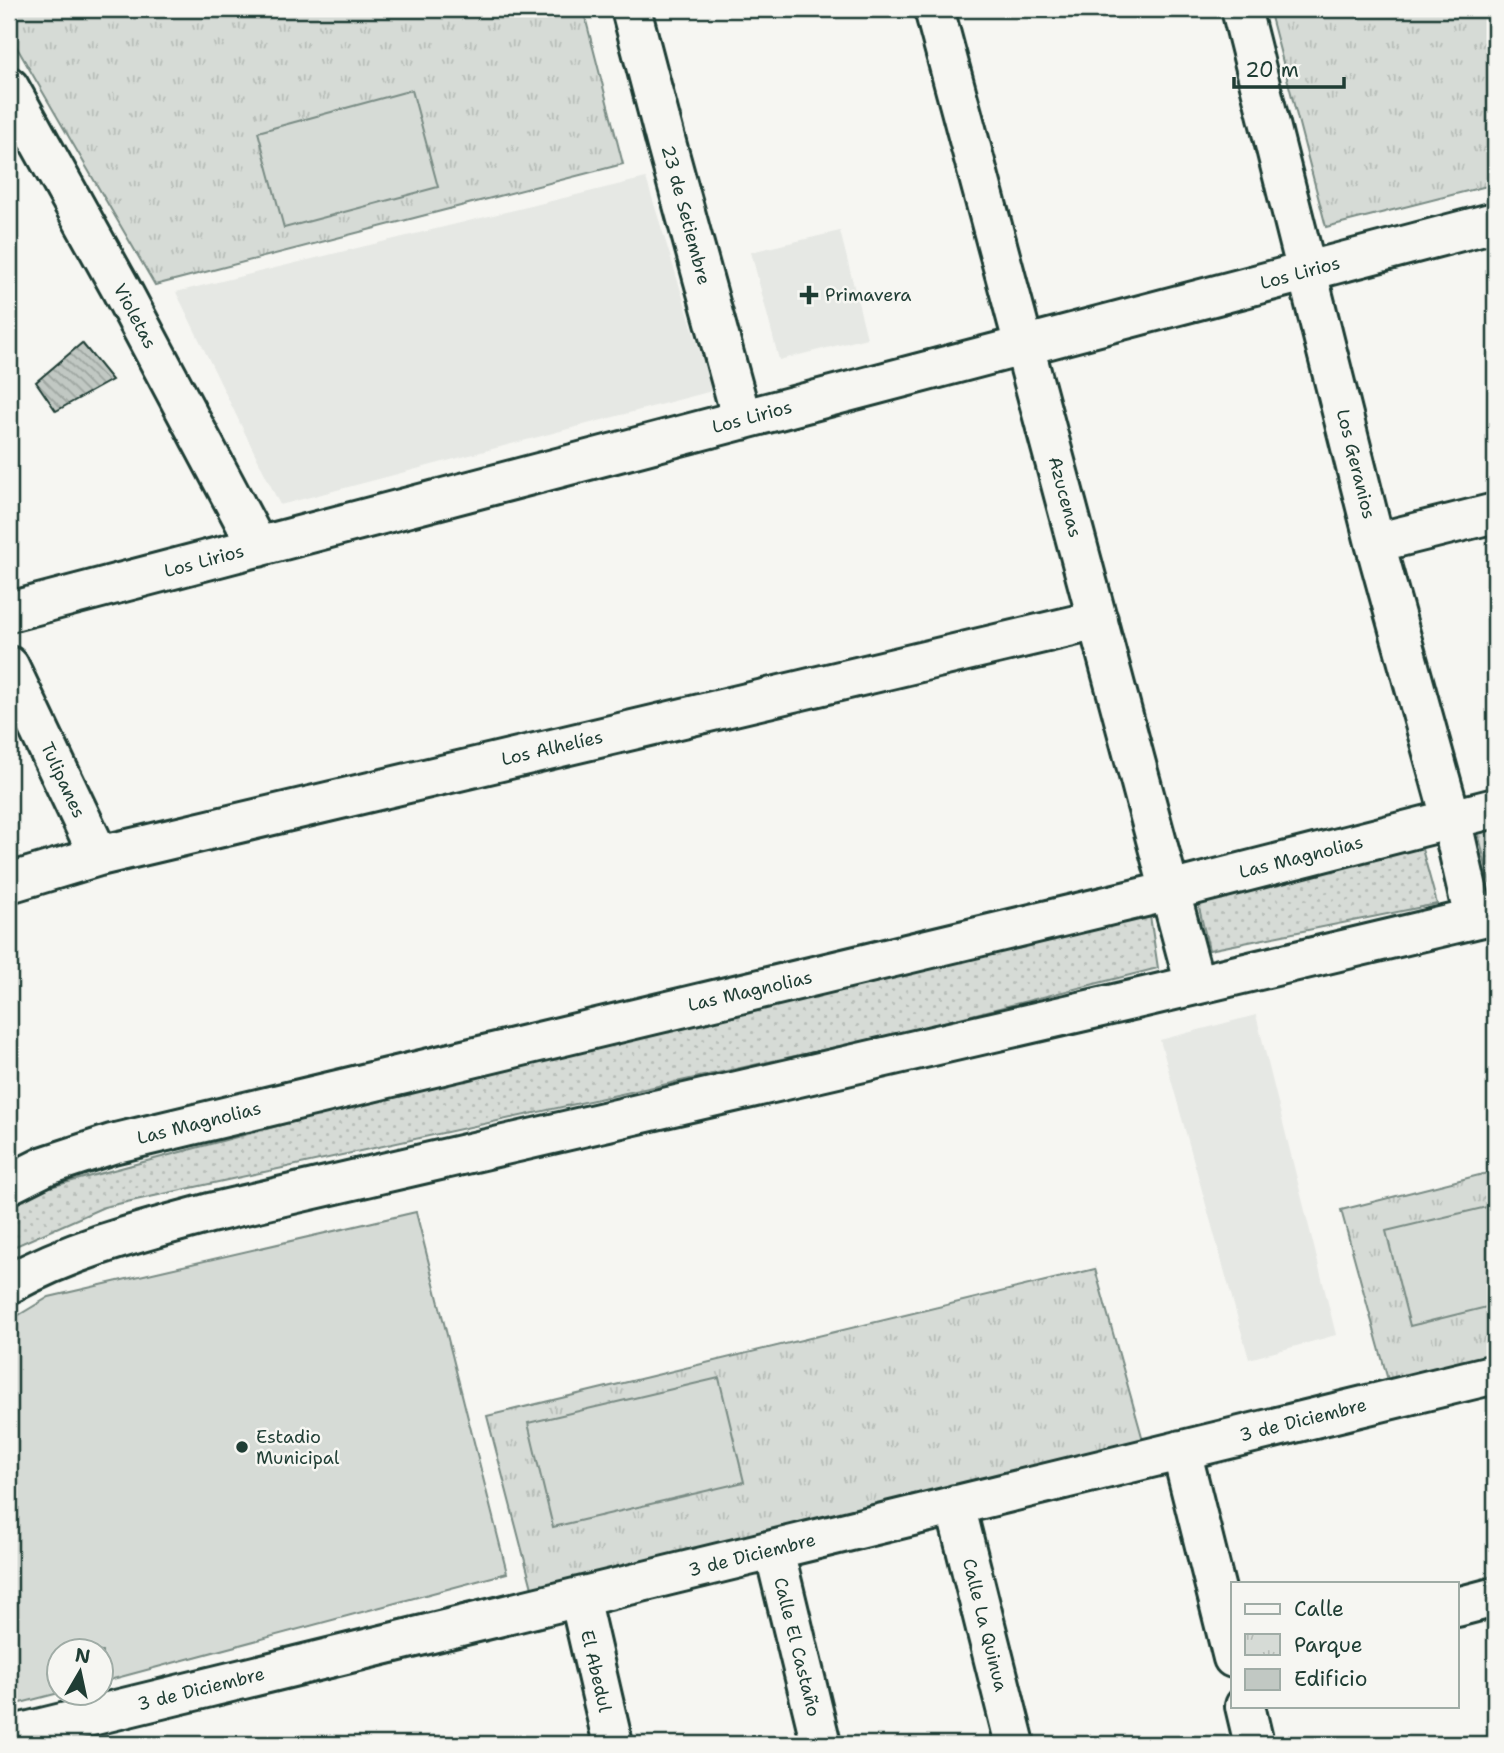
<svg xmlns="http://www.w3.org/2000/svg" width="1504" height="1753" font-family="'Shantell Sans',sans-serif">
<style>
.built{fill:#e6e8e4}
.grass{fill:url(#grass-dots);stroke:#7a8c85;stroke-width:2}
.park{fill:url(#park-tufts);stroke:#7a8c85;stroke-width:2}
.pitch{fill:#d6dbd6;stroke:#7a8c85;stroke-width:2}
.building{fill:url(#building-back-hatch);stroke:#1f3d34;stroke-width:2}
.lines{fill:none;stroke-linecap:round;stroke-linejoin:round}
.minor-casing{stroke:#1f3d34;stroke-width:44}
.minor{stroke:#f6f6f2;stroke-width:38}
.poi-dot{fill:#1f3d34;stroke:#f6f6f2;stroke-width:2.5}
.labels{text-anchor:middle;stroke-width:5;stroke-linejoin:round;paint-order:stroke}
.street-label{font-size:18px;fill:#1f3d34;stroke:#f6f6f2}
.poi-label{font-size:18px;fill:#1f3d34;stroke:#f6f6f2;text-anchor:start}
</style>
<defs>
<pattern id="grass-dots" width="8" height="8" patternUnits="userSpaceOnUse" patternTransform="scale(1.75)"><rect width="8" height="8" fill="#d6dbd6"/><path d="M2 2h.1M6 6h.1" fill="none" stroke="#b7bdb8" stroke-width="1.8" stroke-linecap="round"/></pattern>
<pattern id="park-tufts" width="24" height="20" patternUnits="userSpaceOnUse" patternTransform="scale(1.75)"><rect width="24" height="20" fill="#d6dbd6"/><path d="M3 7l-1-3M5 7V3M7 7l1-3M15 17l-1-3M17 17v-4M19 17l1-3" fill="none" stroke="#b7bdb8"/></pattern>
<pattern id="building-back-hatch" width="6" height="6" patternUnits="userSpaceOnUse" patternTransform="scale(1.75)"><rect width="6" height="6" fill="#c1c8c3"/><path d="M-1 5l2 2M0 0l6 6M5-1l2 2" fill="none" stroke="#9ca49f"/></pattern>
</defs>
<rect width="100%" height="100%" fill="#f6f6f2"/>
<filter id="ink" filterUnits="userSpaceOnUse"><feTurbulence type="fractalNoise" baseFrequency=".0143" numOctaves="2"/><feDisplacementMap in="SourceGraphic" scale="14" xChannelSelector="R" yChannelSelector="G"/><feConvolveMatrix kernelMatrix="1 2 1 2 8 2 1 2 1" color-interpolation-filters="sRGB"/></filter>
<g filter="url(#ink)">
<path class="built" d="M646,178L712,391L280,505L176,292Z
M840,231L867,338L779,360L751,252Z
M1256,1015L1336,1335L1249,1359L1160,1040Z"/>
<path class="grass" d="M1495,823V881L1490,883L1477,828Z
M1415,845L1422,849L1437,904L1209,950L1196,895Z
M1150,916L1158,968L900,1033L104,1207L9,1249V1207L35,1191L326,1113Z"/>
<path class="park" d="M9,9H583L623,164L155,285L9,34Z
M1269,9H1495V184L1326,227Z
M1495,1171V1354L1388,1380L1341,1210Z
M1095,1269L1143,1440L532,1588L487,1416Z"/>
<path class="pitch" d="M412,90L438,187L284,228L258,132Z
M1495,1205V1305L1410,1326L1386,1231Z
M416,1212L507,1573L102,1682V1652H60L59,1693L9,1706V1321L49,1297Z
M719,1378L744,1482L553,1527L528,1423Z"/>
<path class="building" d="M82,343L112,380L56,411L36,382Z"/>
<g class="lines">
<g class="minor-casing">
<path id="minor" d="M631,9L667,146L742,420
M934,9L1195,985
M1241,9L1375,543L1451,818L1474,919
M9,87L121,289L258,547
M1375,543L1495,513
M9,612L1495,222
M9,666L99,856
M9,883L99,856L1098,620
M9,1184L45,1166L112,1144L1170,891L1495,808
M9,1284C72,1249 140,1232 210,1213L1136,999L1495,914
M1181,1450L1233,1658
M955,1505L1015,1744
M774,1550L821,1744
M579,1597L613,1744
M1457,1607L1495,1597
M1245,1706L1254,1744
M9,1736L1495,1374"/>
</g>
<use href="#minor" class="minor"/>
</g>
</g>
<g class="poi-dot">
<path d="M805.5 284.5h7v7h7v7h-7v7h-7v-7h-7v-7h7z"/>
<circle cx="242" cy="1447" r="7"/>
</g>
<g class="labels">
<g class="street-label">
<text transform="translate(686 215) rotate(75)" y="6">23 de Setiembre</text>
<text transform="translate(1300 273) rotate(-15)" y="6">Los Lirios</text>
<text transform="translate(135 316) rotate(62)" y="6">Violetas</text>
<text transform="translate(752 417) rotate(-15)" y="6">Los Lirios</text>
<text transform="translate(1356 464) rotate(76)" y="6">Los Geranios</text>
<text transform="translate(1065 497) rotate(75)" y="6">Azucenas</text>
<text transform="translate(204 561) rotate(-15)" y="6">Los Lirios</text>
<text transform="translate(552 748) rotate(-13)" y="6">Los Alhelíes</text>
<text transform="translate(63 780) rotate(65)" y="6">Tulipanes</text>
<text transform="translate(1301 857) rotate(-14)" y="6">Las Magnolias</text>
<text transform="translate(750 991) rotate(-13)" y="6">Las Magnolias</text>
<text transform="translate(199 1123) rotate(-14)" y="6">Las Magnolias</text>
<text transform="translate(1303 1420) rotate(-14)" y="6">3 de Diciembre</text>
<text transform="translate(752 1555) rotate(-14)" y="6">3 de Diciembre</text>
<text transform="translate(985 1625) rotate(76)" y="6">Calle La Quinua</text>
<text transform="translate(797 1647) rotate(76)" y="6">Calle El Castaño</text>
<text transform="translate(596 1671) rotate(77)" y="6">El Abedul</text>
<text transform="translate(201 1689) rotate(-14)" y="6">3 de Diciembre</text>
</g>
<g class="poi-label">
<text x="825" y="301">Primavera</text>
<text x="256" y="1443">Estadio<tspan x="256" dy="21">Municipal</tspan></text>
</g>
</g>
<rect width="1504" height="1753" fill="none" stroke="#f6f6f2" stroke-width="35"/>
<rect x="18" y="18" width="1469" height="1718" fill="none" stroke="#1f3d34" stroke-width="2.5" filter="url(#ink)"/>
<rect x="1231" y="1582" width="228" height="126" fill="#f6f6f2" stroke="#a0aca6" stroke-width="2"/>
<rect x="1245" y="1604" width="35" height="10" fill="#f6f6f2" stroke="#a0aca6" stroke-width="2"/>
<text x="1294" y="1616" font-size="21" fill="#1f3d34">Calle</text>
<rect x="1245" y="1634" width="35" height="21" fill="url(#park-tufts)" stroke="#a0aca6" stroke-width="2"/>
<text x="1294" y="1652" font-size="21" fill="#1f3d34">Parque</text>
<rect x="1245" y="1669" width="35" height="21" fill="#c1c8c3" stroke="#a0aca6" stroke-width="2"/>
<text x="1294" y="1686" font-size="21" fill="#1f3d34">Edificio</text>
<g transform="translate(80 1672) rotate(9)"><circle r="33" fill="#f6f6f2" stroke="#a0aca6" stroke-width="2"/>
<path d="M0-5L12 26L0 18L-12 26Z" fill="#1f3d34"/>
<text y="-10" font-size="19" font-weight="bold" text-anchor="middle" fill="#1f3d34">N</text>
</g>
<path d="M1234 77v10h110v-10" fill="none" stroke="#1f3d34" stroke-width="3.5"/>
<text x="1245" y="77" font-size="21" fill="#1f3d34" stroke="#f6f6f2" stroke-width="5" paint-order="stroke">20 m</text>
</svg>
